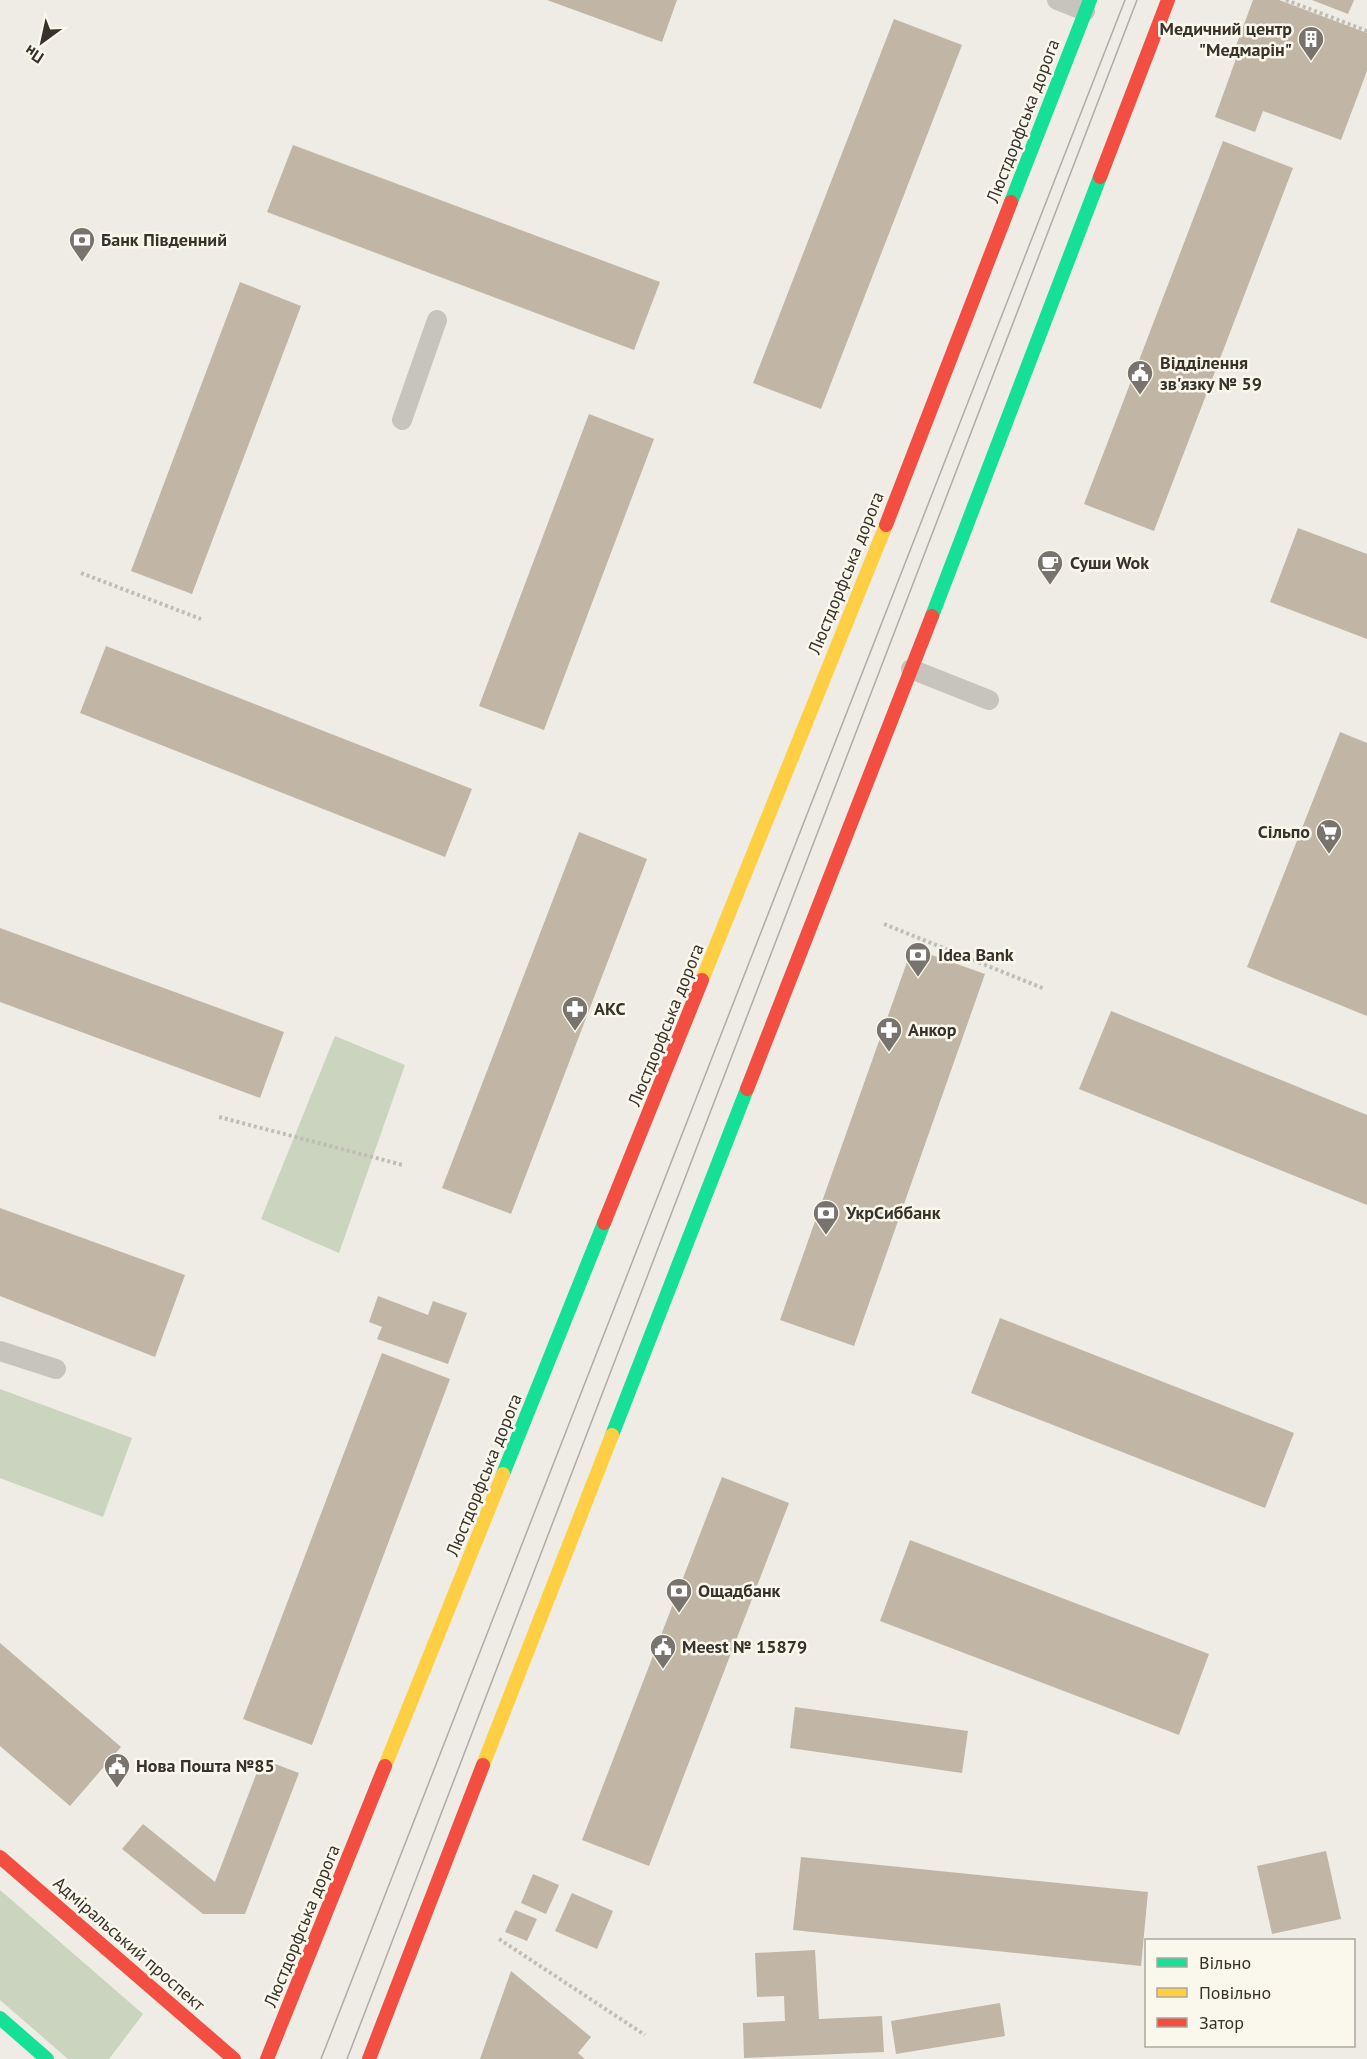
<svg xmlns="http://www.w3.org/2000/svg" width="1367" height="2059" font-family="'PT Sans',sans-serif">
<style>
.green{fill:#cbd4bf}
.building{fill:#c1b5a6}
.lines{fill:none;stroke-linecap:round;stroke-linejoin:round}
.path{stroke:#c0bdb5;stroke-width:4;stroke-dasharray:3 3;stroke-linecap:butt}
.lane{stroke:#c7c4bd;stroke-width:20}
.fast{stroke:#16e098;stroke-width:14}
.slow{stroke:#ffcf43;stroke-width:14}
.jam{stroke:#f24e42;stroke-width:14}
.tram{stroke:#afaca7;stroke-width:1.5}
.labels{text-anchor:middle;stroke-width:5;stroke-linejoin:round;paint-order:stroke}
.poi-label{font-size:18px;font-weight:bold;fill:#38322b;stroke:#faf7ec;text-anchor:start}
.street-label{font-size:18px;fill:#38322b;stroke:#faf7ec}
</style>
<rect width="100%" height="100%" fill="#eeece4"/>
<path class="green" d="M335,1036L405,1065L339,1253L261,1219Z
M0,1389L132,1438L103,1517L0,1478Z
M0,1890L143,2014L109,2059H68L0,2000Z"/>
<path class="building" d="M547,0H677L662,42Z
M1253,0H1279L1367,33V71L1341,140L1263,111L1255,132L1215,117L1237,56L1246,59L1233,54Z
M1312,0H1354L1348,14Z
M894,19L962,45L821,409L753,383Z
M1223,141L1293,168L1154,531L1084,504Z
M293,145L660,282L634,350L267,212Z
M240,282L301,306L192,594L131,571Z
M589,414L654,439L544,730L479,706Z
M1298,528L1367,554V639L1270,602Z
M106,646L472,789L445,857L80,713Z
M1340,732L1367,743V1016L1247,967Z
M579,832L647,859L511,1214L442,1188Z
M0,928L284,1032L260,1098L0,1002Z
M912,948L985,974L854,1346L780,1320Z
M1111,1011L1367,1115V1205L1079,1089Z
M0,1208L185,1275L155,1357L0,1296Z
M378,1296L428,1315L433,1301L467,1313L448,1364L377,1339L382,1327L369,1322Z
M1000,1318L1294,1433L1265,1508L971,1393Z
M382,1353L450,1379L312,1745L243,1719Z
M722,1477L789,1503L649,1866L582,1840Z
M910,1540L1209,1654L1179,1735L880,1621Z
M0,1643L121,1747L70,1806L0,1746Z
M795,1707L968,1731L962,1773L790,1748Z
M262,1759L299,1773L245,1914H203L122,1849L143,1824L215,1882Z
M1326,1851L1341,1919L1272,1934L1257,1866Z
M801,1857L1148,1892L1141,1966L793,1930Z
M533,1874L559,1885L546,1914L521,1903Z
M572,1893L613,1911L597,1949L555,1931Z
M515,1910L537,1919L527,1941L505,1932Z
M815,1950L819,2019L882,2016L884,2052L744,2058L743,2023L785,2021L784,1996L757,1997L755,1953Z
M511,1971L591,2037L578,2053L585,2059H480Z
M1000,2003L1005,2036L896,2054L891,2021Z"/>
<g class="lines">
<path class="path" d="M1286,0L1367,31
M81,573L201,619
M884,924L1045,989
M219,1117L403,1165
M499,1939L645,2035"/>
<path class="lane" d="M1057,0L1085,11
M402,420L437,320
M911,669L989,700
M0,1351L56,1369"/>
<path class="fast" d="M1011,202L1090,0
M932,616L1100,177
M612,1435L747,1089
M503,1474L604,1223
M0,2018L47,2059"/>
<path class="slow" d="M702,980L886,525
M483,1765L612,1435
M385,1766L503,1474"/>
<path class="jam" d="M1100,177L1168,0
M886,525L1011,202
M747,1089L932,616
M604,1223L702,980
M0,1857L234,2059
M267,2059L385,1766
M369,2059L483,1765"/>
<path class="tram" d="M321,2059L1125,0
M347,2059L1137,0"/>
</g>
<defs>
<g id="building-pin" transform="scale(1.35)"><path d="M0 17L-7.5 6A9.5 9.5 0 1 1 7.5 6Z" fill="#78736c" stroke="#faf7ec"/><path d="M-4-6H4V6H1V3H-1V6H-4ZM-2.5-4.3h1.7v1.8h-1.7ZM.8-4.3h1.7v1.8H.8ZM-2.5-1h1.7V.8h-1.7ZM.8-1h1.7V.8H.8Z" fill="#fff"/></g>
<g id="bank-pin" transform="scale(1.35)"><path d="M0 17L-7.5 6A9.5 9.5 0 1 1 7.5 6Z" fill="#78736c" stroke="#faf7ec"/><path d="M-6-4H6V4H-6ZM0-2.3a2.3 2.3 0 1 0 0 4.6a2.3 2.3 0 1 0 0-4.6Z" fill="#fff"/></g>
<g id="civic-pin" transform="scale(1.35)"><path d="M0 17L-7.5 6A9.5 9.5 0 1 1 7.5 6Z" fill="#78736c" stroke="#faf7ec"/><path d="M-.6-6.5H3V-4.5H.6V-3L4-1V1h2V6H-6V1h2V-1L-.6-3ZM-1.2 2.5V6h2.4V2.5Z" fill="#fff"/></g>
<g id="cafe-pin" transform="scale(1.35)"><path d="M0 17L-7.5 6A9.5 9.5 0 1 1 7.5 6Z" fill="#78736c" stroke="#faf7ec"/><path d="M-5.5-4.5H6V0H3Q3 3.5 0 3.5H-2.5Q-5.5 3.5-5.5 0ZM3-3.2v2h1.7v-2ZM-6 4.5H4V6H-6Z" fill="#fff"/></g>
<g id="supermarket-pin" transform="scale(1.35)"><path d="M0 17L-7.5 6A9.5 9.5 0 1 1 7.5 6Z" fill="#78736c" stroke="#faf7ec"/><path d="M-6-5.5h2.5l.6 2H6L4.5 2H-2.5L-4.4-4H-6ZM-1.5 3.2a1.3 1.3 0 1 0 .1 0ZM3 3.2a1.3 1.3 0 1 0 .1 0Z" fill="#fff"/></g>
<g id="pharmacy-pin" transform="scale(1.35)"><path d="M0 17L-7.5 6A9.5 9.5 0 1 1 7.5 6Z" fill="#78736c" stroke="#faf7ec"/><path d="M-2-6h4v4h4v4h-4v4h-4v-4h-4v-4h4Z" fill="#fff"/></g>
</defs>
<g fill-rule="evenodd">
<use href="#building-pin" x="1311" y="39"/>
<use href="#bank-pin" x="82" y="240"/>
<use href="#civic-pin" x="1140" y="373"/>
<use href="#cafe-pin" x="1050" y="563"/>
<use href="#supermarket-pin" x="1329" y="832"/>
<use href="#bank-pin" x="918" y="955"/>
<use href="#pharmacy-pin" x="575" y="1009"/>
<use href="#pharmacy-pin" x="889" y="1030"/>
<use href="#bank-pin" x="826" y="1213"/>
<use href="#bank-pin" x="679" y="1591"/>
<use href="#civic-pin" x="663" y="1647"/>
<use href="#civic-pin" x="117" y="1766"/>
</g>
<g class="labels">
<g class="poi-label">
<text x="1292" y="35" text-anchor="end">Медичний центр<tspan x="1292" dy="21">"Медмарін"</tspan></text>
<text x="101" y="246">Банк Південний</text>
<text x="1160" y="369">Відділення<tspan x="1160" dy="21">зв'язку № 59</tspan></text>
<text x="1070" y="569">Суши Wok</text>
<text x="1310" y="838" text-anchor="end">Сільпо</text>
<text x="938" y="961">Idea Bank</text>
<text x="594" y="1015">АКС</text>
<text x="908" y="1036">Анкор</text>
<text x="846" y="1219">УкрСиббанк</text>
<text x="698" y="1597">Ощадбанк</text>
<text x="682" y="1653">Meest № 15879</text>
<text x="136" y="1772">Нова Пошта №85</text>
</g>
<g class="street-label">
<text transform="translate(1023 121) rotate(-69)" y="6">Люстдорфська дорога</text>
<text transform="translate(846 573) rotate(-68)" y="6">Люстдорфська дорога</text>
<text transform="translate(666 1025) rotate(-68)" y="6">Люстдорфська дорога</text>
<text transform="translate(484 1475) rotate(-68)" y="6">Люстдорфська дорога</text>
<text transform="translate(302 1926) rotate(-68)" y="6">Люстдорфська дорога</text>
<text transform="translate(129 1944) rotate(41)" y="6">Адміральський проспект</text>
</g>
</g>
<rect x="1145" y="1939" width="210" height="108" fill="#faf7ec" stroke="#aca89f" stroke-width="1.5"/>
<rect x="1157" y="1958" width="30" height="9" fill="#16e098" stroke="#aca89f" stroke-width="1.5"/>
<text x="1199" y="1969" font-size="18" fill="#38322b">Вільно</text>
<rect x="1157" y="1988" width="30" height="9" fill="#ffcf43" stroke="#aca89f" stroke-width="1.5"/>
<text x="1199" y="1999" font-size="18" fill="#38322b">Повільно</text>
<rect x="1157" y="2018" width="30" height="9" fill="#f24e42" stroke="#aca89f" stroke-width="1.5"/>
<text x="1199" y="2029" font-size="18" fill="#38322b">Затор</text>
<g transform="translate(42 42) rotate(213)" stroke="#faf7ec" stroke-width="4.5" paint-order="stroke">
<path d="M0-4.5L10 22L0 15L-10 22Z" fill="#38322b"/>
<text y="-9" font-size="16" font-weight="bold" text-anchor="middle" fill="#38322b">Пн</text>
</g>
</svg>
